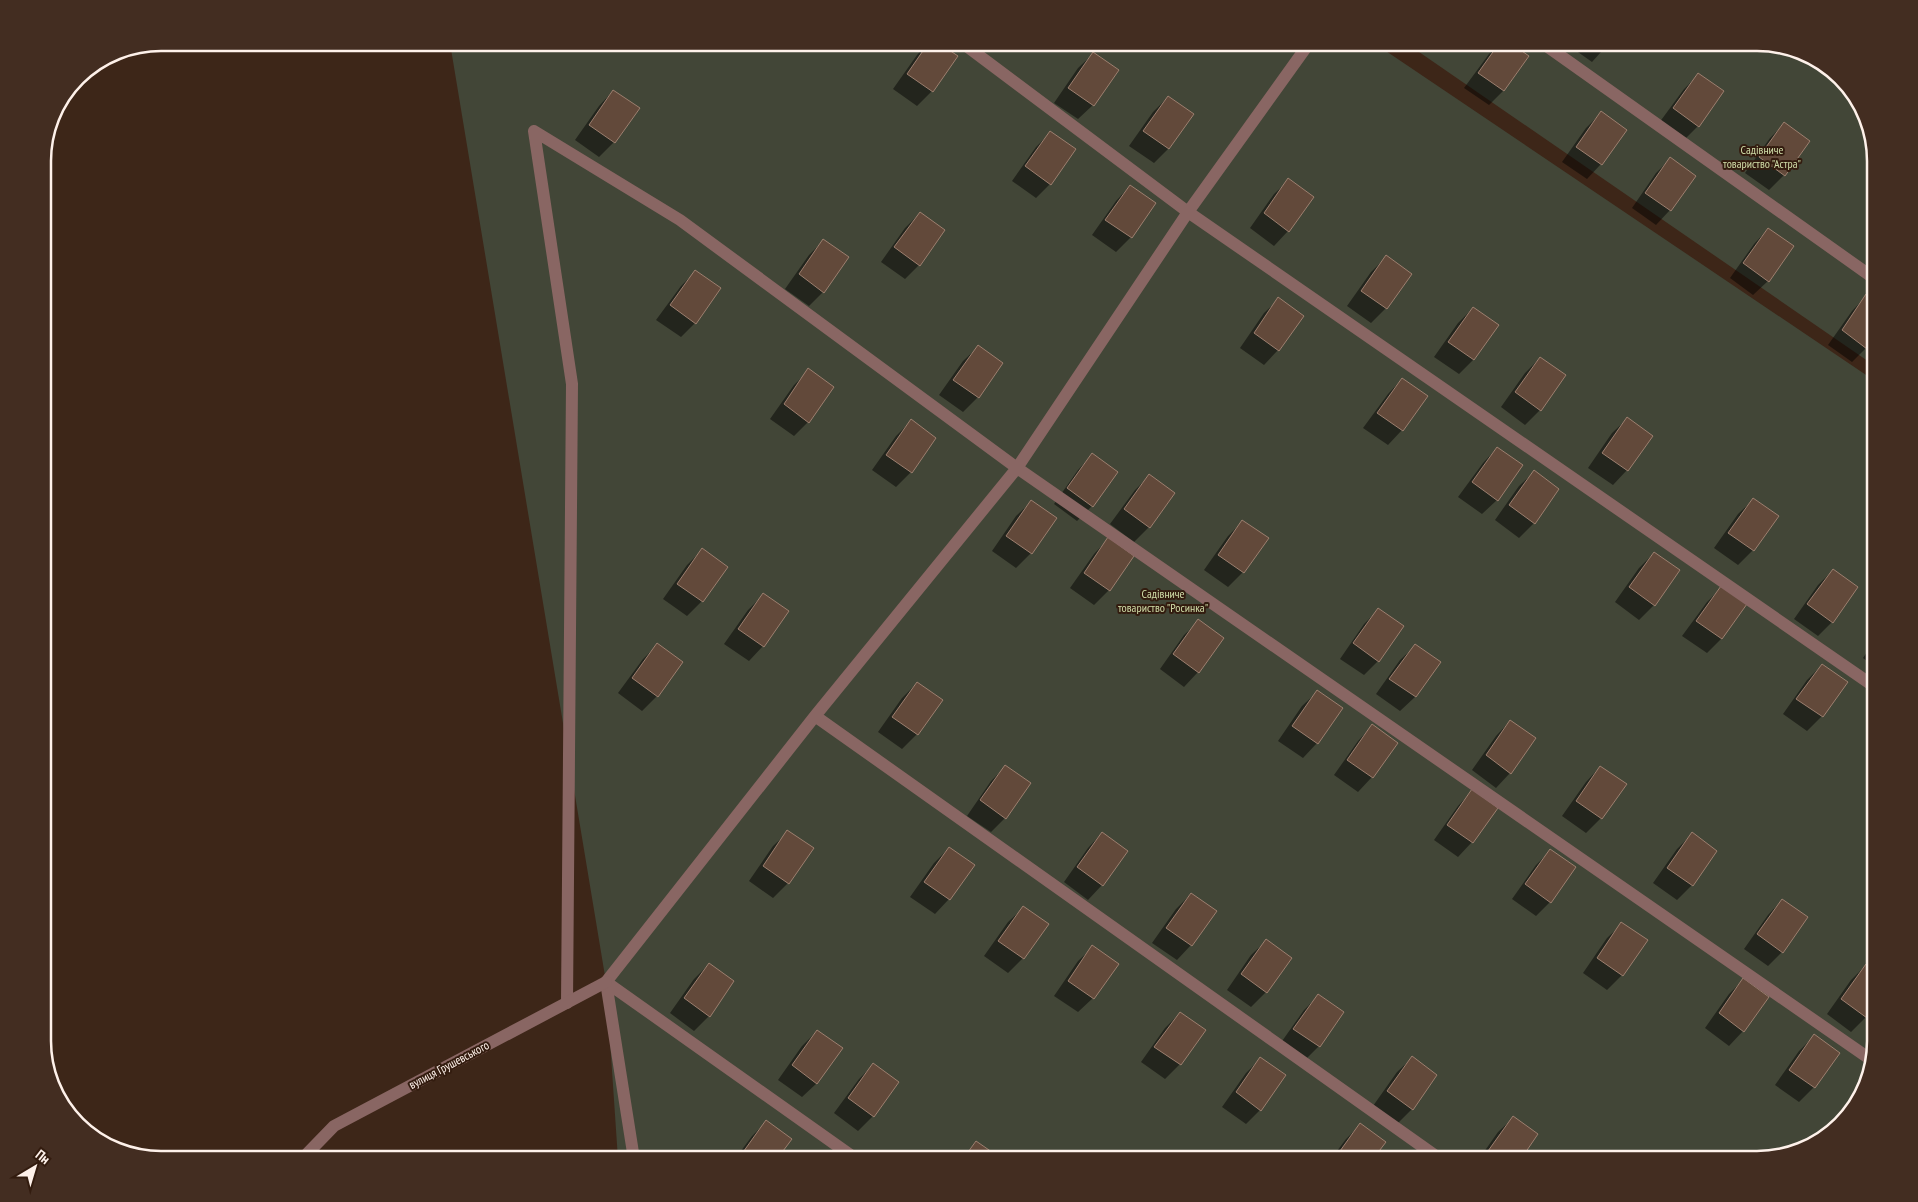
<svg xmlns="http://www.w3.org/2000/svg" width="1918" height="1202" font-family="'PT Sans Narrow',sans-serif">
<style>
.garden{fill:#424637}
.shadow{fill:#0007}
.building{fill:#62493a;stroke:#9c7f6f}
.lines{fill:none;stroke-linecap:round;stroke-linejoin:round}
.service{stroke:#896663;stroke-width:12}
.minor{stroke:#896663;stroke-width:12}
.labels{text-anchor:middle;stroke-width:4;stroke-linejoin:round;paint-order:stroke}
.park-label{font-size:12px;fill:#d0dda8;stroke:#331c0f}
.street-label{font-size:12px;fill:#fef1ea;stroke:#331c0f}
.rim{fill:none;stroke:#fef1ea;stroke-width:2.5}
</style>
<rect width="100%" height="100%" fill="#3d2618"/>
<path class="garden" d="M1757,42L1823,62L1860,102L1875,161V366L1406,43Z
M450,43H1374L1875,381V1041L1856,1107L1816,1144L1757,1159H618L606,982Z"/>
<path class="shadow" d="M929,42L932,91L917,106L893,89L917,55Z
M1501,42L1528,57L1503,91L1489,105L1464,88L1489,54Z
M1569,42H1610L1592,62L1568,45Z
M1093,54V105L1078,119L1054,103L1078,68Z
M1698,75V126L1684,140L1659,123L1684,89Z
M613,91L638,108L614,142L599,157L575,140L599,106Z
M1168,97L1192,115L1168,149L1154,163L1129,146L1153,112Z
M1601,113V164L1587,179L1562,162L1586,128Z
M1784,124L1808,141L1784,175L1769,190L1745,173L1770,138Z
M1050,133V184L1036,198L1012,181L1036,147Z
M1670,159V210L1656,225L1632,208L1656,173Z
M1289,180L1288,231L1274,246L1250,228L1274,194Z
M1130,186L1155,203L1131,237L1116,252L1092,235L1116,201Z
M920,213L919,265L905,279L881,262L905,228Z
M1768,229V281L1753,295L1730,278L1754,244Z
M824,240L823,292L809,306L785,289L809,255Z
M1875,247V258L1870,255Z
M1386,257V308L1371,323L1347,306L1371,272Z
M695,272V323L681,337L656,320L681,286Z
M1866,296L1875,303V335L1866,348L1852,362L1828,345L1852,311Z
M1279,299L1278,350L1264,365L1240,348L1264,313Z
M1473,308L1497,326L1473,360L1459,374L1434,357L1458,323Z
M978,347L1002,364L978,397L963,412L939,395L963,361Z
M1540,358V410L1525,425L1501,407L1525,373Z
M809,370L808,422L794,436L770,419L794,385Z
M1402,379V430L1388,445L1363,428L1388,394Z
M1627,419V470L1613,485L1588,468L1612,433Z
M911,421V472L896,487L872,470L896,436Z
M1497,448V500L1482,514L1458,497L1483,463Z
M1092,455V506L1077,521L1054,504L1078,470Z
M1534,472L1558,489L1534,523L1519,538L1495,520L1519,486Z
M1149,476V527L1134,542L1110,524L1135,490Z
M1753,500L1777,516L1753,550L1738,565L1714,548L1738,514Z
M1031,502V553L1016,568L992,551L1016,516Z
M1243,521L1267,538L1243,572L1228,587L1204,570L1228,536Z
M1108,539L1132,556L1109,590L1094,605L1070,588L1094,554Z
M702,550V601L687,616L663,599L687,565Z
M1654,553V605L1639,620L1615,602L1639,568Z
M1833,570L1832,622L1818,636L1794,619L1818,585Z
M1721,588L1746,605L1721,639L1707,653L1682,636L1707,602Z
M763,595V646L749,661L724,644L748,610Z
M1378,610V661L1364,675L1340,659L1364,624Z
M1199,621L1198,672L1184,687L1160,669L1184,635Z
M1875,640V667L1863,658Z
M657,645V696L642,711L618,693L643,659Z
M1415,646L1439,663L1415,697L1400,711L1376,694L1400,660Z
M1822,665L1846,682L1822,716L1807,731L1783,714L1807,680Z
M917,683V734L902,749L878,732L902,698Z
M1317,692V743L1303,758L1278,741L1302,706Z
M1510,721V773L1496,788L1472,770L1496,736Z
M1372,726V777L1358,792L1334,775L1358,741Z
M1005,767V818L991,832L967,816L991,781Z
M1600,767L1625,784L1601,818L1586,833L1562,816L1586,782Z
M1875,772V781L1871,778Z
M1472,791V842L1458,857L1434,840L1458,806Z
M788,832V883L773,898L749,881L773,846Z
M1102,833V885L1088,900L1064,882L1088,848Z
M1692,834V885L1677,900L1653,883L1677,849Z
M949,848V899L935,914L910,897L934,863Z
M1550,851V902L1536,916L1512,899L1536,865Z
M1191,894V945L1177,960L1152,943L1176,909Z
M1782,900V952L1768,966L1744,949L1768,915Z
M1023,908L1047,924L1023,958L1008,973L984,956L1008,922Z
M1622,924V975L1607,990L1583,973L1607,938Z
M1266,941L1290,958L1266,992L1251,1007L1227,990L1251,955Z
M1093,947V998L1078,1012L1054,996L1078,961Z
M709,964V1016L694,1031L670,1013L694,979Z
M1866,965L1875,973V1003L1866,1017L1851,1032L1827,1014L1851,980Z
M1743,980V1031L1729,1046L1705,1028L1729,994Z
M1319,995L1343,1012L1319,1046L1304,1061L1280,1044L1304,1010Z
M1180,1013L1204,1030L1180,1064L1165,1079L1141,1062L1165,1028Z
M817,1031V1083L802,1097L778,1080L802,1046Z
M1814,1036V1087L1799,1102L1775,1085L1799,1051Z
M1261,1058L1260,1110L1246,1124L1222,1107L1246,1073Z
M1412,1058L1436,1075L1412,1109L1397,1124L1373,1106L1397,1072Z
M873,1065V1116L858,1131L834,1113L859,1079Z
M1513,1118L1537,1135L1519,1159H1479L1498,1132Z
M766,1122L790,1139L776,1159H735L752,1136Z
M1360,1125L1384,1142L1372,1159H1331L1346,1139Z
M976,1143L1000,1159H960Z"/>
<path class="building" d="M929,42H937L958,56L933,92L907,74Z
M1500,42H1509L1529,56L1504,91L1478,73Z
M1093,52L1119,70L1094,106L1068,88Z
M1698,73L1724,91L1699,127L1673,108Z
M613,90L640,108L615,143L589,125Z
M1168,96L1194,114L1169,149L1143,131Z
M1601,111L1627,130L1602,165L1576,147Z
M1784,122L1810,141L1785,176L1759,157Z
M1050,131L1076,149L1051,185L1025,166Z
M1670,157L1696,176L1671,211L1645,193Z
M1288,178L1314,197L1289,232L1264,213Z
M1130,185L1156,203L1132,238L1105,220Z
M920,212L945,230L920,266L894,247Z
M1768,228L1794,246L1769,282L1743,263Z
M823,239L849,257L824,293L799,274Z
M1386,255L1412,274L1387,309L1361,291Z
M695,270L721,288L696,324L670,305Z
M1866,294L1875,301V337L1867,349L1842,330Z
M1278,297L1304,316L1279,351L1254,333Z
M1473,307L1499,325L1474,360L1448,342Z
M978,345L1003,363L979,398L953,380Z
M1540,357L1566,375L1541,411L1515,392Z
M808,368L834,387L809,423L784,404Z
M1402,378L1428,396L1403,431L1377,413Z
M1627,417L1653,436L1628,471L1602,453Z
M911,419L936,438L912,473L886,455Z
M1497,447L1523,465L1498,501L1472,482Z
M1092,453L1118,472L1093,507L1067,488Z
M1534,470L1559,489L1535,524L1509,505Z
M1149,474L1175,493L1150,528L1124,509Z
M1753,498L1779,516L1754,551L1728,533Z
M1031,500L1057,518L1032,554L1006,536Z
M1242,520L1269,538L1244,573L1218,555Z
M1108,537L1134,556L1110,591L1084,573Z
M702,548L728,567L703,602L677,584Z
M1654,552L1680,570L1655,606L1629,587Z
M1833,569L1858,587L1833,623L1807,604Z
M1721,586L1747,604L1722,639L1696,621Z
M763,593L789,611L764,647L738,629Z
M1378,608L1404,626L1379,662L1353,643Z
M1198,619L1224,638L1199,673L1173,654Z
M657,643L683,662L658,697L632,678Z
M1415,644L1441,662L1416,697L1389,679Z
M1822,664L1848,682L1823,717L1796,699Z
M917,682L943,700L918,735L892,717Z
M1317,690L1343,708L1318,744L1292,726Z
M1510,720L1536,738L1511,774L1486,755Z
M1372,724L1398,743L1373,778L1347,760Z
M1005,765L1031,783L1006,819L980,800Z
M1600,766L1627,784L1602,819L1576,801Z
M1472,789L1498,808L1473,843L1447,825Z
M787,830L814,848L789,884L763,866Z
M1102,832L1128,851L1103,886L1077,867Z
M1692,832L1717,851L1693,886L1667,868Z
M949,847L975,865L950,900L924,882Z
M1550,849L1576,867L1551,903L1525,884Z
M1191,893L1217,911L1192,946L1166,928Z
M1782,899L1808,917L1783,953L1757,934Z
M1023,906L1049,924L1024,959L998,941Z
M1621,922L1648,940L1623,976L1597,958Z
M1266,939L1292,958L1267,993L1241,974Z
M1092,945L1119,964L1094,999L1068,981Z
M709,963L734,981L710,1017L684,998Z
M1866,964L1875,971V1005L1867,1018L1841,999Z
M1743,978L1769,997L1744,1032L1719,1013Z
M1318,994L1344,1012L1320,1047L1293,1029Z
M1180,1012L1206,1030L1181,1065L1154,1047Z
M817,1030L843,1048L817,1084L792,1065Z
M1814,1034L1840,1053L1815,1088L1789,1070Z
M1412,1056L1437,1075L1413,1110L1387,1091Z
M1260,1057L1286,1075L1261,1111L1236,1092Z
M873,1063L899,1082L874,1117L848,1098Z
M1513,1116L1538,1134L1521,1159H1499L1488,1151Z
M766,1120L792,1139L777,1159H747L741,1155Z
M1360,1123L1386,1142L1373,1159H1337L1335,1158Z
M976,1141L1002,1159H963Z"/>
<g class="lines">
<path class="service" d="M961,42L1188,212L1875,687
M534,131L680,220L1017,468L1870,1059
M534,131L572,384L567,1003
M815,716L1440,1159
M606,982L856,1159
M634,1159L606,982L815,716L1017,468L1188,212L1310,42"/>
<path class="minor" d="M1541,42L1875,279
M302,1159L334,1126L606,982"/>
</g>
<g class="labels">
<g class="park-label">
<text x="1762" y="154">Садівниче<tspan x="1762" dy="14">товариство "Астра"</tspan></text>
<text x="1163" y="598">Садівниче<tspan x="1163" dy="14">товариство "Росинка"</tspan></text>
</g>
<g class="street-label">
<text transform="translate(449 1065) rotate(-28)" y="4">вулиця Грушевського</text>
</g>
</g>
<path d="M0 0H1918V1202H0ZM161 51H1757A110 110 0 0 1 1867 161V1041A110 110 0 0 1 1757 1151H161A110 110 0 0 1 51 1041V161A110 110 0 0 1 161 51Z" fill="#432d21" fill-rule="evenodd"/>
<path class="rim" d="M161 51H1757A110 110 0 0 1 1867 161V1041A110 110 0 0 1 1757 1151H161A110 110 0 0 1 51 1041V161A110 110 0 0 1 161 51Z"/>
<g transform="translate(35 1167) rotate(38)" stroke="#331c0f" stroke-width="4" paint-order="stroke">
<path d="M0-4L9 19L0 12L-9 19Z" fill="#fef1ea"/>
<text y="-8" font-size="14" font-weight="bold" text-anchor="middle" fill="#fef1ea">Пн</text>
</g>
</svg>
